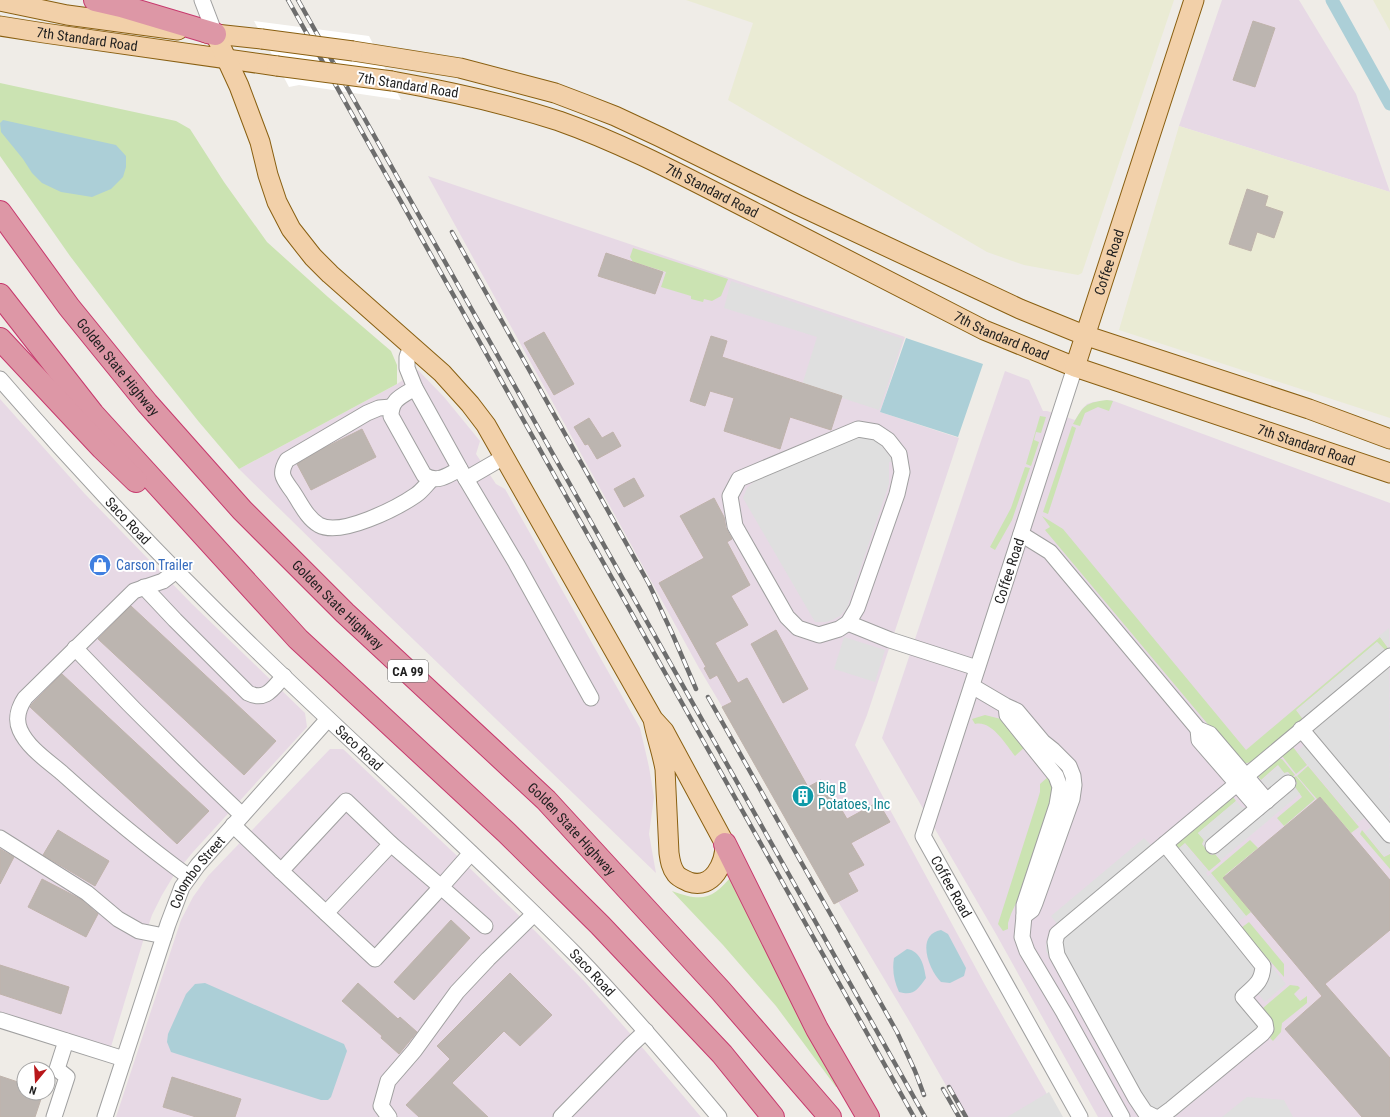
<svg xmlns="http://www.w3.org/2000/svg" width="1390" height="1117" font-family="'Roboto Condensed',sans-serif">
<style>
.industrial{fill:#e7d9e5}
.farmland{fill:#eaebd4}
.grass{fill:#cbe3b2}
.parking{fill:#dfdfdf}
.water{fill:#accfd7}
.pier{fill:#fff}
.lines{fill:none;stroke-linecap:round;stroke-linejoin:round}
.canal{stroke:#accfd7;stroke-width:13}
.building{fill:#bcb5b0;stroke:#bfb3ab}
.minor-casing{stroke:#a0a0a0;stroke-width:17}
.major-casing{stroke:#895f11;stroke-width:21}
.highway-casing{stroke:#c7396d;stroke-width:24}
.minor{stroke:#fff;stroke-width:15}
.major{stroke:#f2d0a9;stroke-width:19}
.highway{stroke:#dd97a6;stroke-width:22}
.rail-casing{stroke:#6d6d6d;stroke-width:4.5}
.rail{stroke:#fff;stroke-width:3;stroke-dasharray:9;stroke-linecap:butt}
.major-bridge-casing{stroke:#895f11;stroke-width:21;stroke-linecap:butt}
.major-bridge{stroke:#f2d0a9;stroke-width:19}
.labels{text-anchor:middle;stroke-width:4;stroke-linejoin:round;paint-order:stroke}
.shield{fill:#fff;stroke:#626262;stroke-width:1}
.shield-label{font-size:13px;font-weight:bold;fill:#1f1f1f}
.street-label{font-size:14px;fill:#1f1f1f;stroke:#fff}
.shop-label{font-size:14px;fill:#366cbe;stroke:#fff;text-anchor:start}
.culture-label{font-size:14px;fill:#0d838f;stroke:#fff;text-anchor:start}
</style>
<rect width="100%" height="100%" fill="#efece7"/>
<path class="industrial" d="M1222,0H1299L1356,94L1390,192L1179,126Z
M428,176L905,337L880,412L959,438L867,715L855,745L985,985L1060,1117H964L911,1024L699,668Z
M418,370L444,397L480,441L476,454L496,484L505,489L640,728L649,767L654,797L649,834L656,873L388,615L239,469L397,384Z
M1005,371L1029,380L1043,411H1047L1075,420L1082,409L1087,404L1093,402L1111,400L1390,503V1117H1098L996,934L882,738L981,441Z
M0,399L85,494L192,604L305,713L307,727L193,852L174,875L162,895L152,915L144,938L110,1050L0,1013Z
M330,749H343L453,852L535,931L585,982L641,1046L701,1117H116L181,920L193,897L208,876Z"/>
<path class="farmland" d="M686,0H1174L1082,273L1078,275L1024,265L987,252L728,100L753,23Z
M1373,0H1390V31Z
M1179,126L1390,192V418L1119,330Z"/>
<path class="grass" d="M0,83L176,121L190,129L224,182L267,242L328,297L391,351L397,365V384L239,469L199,422L140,348L70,256L0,156Z
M633,248L728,279L721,296L712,301L704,299L703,302L691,299V296L661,287L666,272L633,262L630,257Z
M1107,400L1113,401L1109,411L1098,407L1085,413L1080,426L1073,424C1084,405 1085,403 1107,400Z
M1040,416L1046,417L1041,433L1036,432L1034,440L1039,442L1031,466L1026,464Z
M1072,426L1076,428L1048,514L1043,512Z
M1025,467L1030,468L1012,520L995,550L990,547L1011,508Z
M1042,516L1063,529L1246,750L1380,637L1388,648L1385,650L1377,642L1296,710L1302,718V720L1251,762L1243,764L1237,759L1045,530L1050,527Z
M985,715L1001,719L1025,747L1015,756C1006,745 992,720 975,724L972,719Z
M1293,747L1307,765L1296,774L1282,756Z
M1279,759H1282L1295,775L1292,777L1288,772L1284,773L1278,765L1261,780L1258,776Z
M1308,766L1359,827L1351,833L1321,798L1318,800L1316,798L1297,776Z
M1049,776L1052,786V796L1023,888L1011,914L1008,923V929L1003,931L998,924L1037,802L1040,792V784Z
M1296,776L1315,799L1284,826L1277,818L1302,797L1295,787L1297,783L1293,778Z
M1233,797L1236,801L1198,833L1204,840L1202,844L1211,855L1215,854L1221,861L1209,871L1185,843L1178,849L1175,845Z
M1362,830L1384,857L1390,854V869L1360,834Z
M1250,840L1258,848L1225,875L1226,876L1224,878L1251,912L1246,916L1211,873Z
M733,874L841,1086L836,1087L776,1006L723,945L672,891C702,902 713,900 733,874Z
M1249,922L1284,964V977L1241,928Z
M1290,985L1298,986L1300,988L1294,994L1300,1001L1307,996V1003L1282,1023L1281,1032L1273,1041L1270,1038C1278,1026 1271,1017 1263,1008Z"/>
<path class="parking" d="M731,281L903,339L879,410L802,385L817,337L724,308Z
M862,437L868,438L879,442L891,458L893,462H889V484L847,608L840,616L832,620L826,622H815L743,498L747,488L756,480L853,438Z
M1389,628L1390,853L1384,856L1365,832L1371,827V824L1366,817L1357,823L1297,752L1303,746L1304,743L1301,740L1256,777L1266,791L1268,788L1261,781L1278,766L1284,773H1288L1296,783L1294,787L1300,794L1221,860L1216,854H1211L1203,844L1204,840L1198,833L1236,801L1242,807L1246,808L1248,806L1237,793L1175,844L1174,847L1177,850L1185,844L1208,871L1206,873L1208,876L1211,874L1246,916L1238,922L1239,926L1286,984L1265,1002L1259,995H1257L1254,997L1273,1021V1032L1268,1039L1175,1117H1139L1048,955L1046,951V945L1048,936L1056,926L1057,924L1051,916L1144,838L1152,846L1302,721L1303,718L1297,710L1377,642L1384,649L1387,650L1388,646L1379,636Z
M844,637L885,650L875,682L834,669Z
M1049,1092L1063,1117H1007Z
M1247,1097L1284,1100L1293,1117H1222Z"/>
<path class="water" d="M3,120L116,145L126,156V167L123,177L111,189L92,197L61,192L42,183L32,173L23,159L1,132L0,123Z
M906,338L983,364L958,437L880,412Z
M941,930L948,934L966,968L964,976L950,983L941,982C929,970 915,935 941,930Z
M907,949C921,951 924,966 926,978C917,990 914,996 899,992C894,980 892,971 894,958Z
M205,983L344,1044L347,1051L331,1097L328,1100H321L171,1052L167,1042L168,1034L186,994L195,984Z"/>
<path class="pier" d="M254,21L369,36L401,100L299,85L289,87Z"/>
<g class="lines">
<path class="canal" d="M1332,0L1390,104"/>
</g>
<path class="building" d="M1253,21L1275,28L1255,87L1233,80Z
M1247,189L1268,196L1265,206L1283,212L1274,238L1257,232L1251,251L1229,244Z
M606,253L663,272L655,294L598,276Z
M544,332L574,384L554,395L524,343Z
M711,336L727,341L722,357L842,396L831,430L790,417L780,449L724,431L734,398L710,391L705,406L690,401Z
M589,418L602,438L613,432L621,446L597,459L588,444L585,445L574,427Z
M362,429L376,457L311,490L297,464L324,448Z
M634,478L644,496L624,507L614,489Z
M714,498L724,517L726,528L732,539L727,542L750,585L731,596L748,625L715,643L738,683L747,678L808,787L821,780L827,790L829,788L847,819L878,802L890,822L851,843L864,865L848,873L858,891L834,904L722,707L732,702L717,675L710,679L704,668L706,667L659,583L704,558L680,516Z
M131,606L276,741L244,775L98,639Z
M776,630L808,689L783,703L751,644Z
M62,674L209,811L177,844L30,707L32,704Z
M1320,797L1390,880V930L1325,984L1390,1058V1117H1362L1285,1029L1322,996L1223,878Z
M58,830L109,861L95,886L43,855Z
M0,849L14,857L0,884Z
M42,879L71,894L82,900L98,914L86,937L28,907Z
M451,920L470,938L414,1000L394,982Z
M0,965L69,987L61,1014L0,994Z
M510,973L552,1015L520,1046L504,1031L452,1083L488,1117H419L406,1105L450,1059L437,1046Z
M358,983L398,1019L400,1017L417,1032L399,1054L381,1038L382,1036L342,1001Z
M0,1076L24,1084V1093H43L35,1117H0Z
M172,1077L241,1099L235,1117H196L163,1107Z"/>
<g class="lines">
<g class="minor-casing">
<g id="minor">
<path d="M202,0L215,34"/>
<path d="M411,346L407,357V368L415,388L460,469L516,563L591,698"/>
<path id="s1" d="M1075,367L923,836L1080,1117"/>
<path id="s2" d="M0,379C80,472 164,561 252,646C359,750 470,848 575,954C625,1006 672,1061 719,1117"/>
<path d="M415,388C402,396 391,399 391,416L424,475C438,484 447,475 460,469"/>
<path d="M391,407L379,408L367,413L287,460C278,475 284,479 293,492C301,504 307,518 319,525C341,537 397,508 416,495C422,491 426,485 431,480"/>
<path d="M858,429L876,432L888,440L899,454L902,472L897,494L857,608L848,623L839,629L819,635L798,628L787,617L735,526L730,496L739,479Z"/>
<path d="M466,479L504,457"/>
<path d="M1021,534L1050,552L1198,729L1210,734L1267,801"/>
<path d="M176,571L163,581L134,591L25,698C19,707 15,719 20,730C28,748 48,761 62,773C103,810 145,845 189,877"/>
<path d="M144,587L175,620L248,693C266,702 273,688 284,676"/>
<path d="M848,623L890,640L977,668"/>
<path d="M75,648C129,705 185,761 242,815"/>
<path d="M972,686L1006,706L1017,711L1043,742L1053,750L1069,766L1073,776L1074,785L1072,799L1035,903L1032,910L1024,916V905L1026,899L1057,805L1060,787L1056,776L1007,715L1006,706"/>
<path d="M1198,729L1199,740L1258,808"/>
<path d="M1301,729L1390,835"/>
<path d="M233,825L281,871"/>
<path d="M0,838L87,893L118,919L139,931L164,936"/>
<path d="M1213,846L1288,783"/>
<path d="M471,853L441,887L391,844L346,801L281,871L375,959L441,887L485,926"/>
<path d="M326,913L391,844"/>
<path d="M1024,916L1022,937L1027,951L1064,1013L1122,1117"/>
<path d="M0,1020L124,1059"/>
<path d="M54,1117L67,1077L57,1069L66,1041"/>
<path id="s3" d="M105,1117L168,924L182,887L198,865L328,719"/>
<path d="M389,1117L381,1106L388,1081L414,1051L457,992L488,959L534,914"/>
<path d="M561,1117L631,1045L646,1031"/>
<path d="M1155,1117L1145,1112L1135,1097L1057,955L1055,942L1057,934L1390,656"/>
<path d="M1160,1117L1171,1109L1262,1034L1266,1029L1265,1023L1243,997C1254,986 1262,983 1263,966L1165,844"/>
</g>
</g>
<g class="major-casing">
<g id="major">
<path d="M0,1L67,15L178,30"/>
<path id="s4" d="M0,26L44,33L277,66"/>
<path d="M206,33L262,39"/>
<path d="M215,34L239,86L260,142L268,175L277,202L291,229L313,257L330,274L442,373L470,404L486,425L653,719L664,731L725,844C725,863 713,890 689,882C685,880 679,878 676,874C671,868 670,860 669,853L665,769C662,752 656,736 653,719"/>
<path d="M353,51L460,68L555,93L584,104L615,116L660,137L798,205L1020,309L1084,335L1309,409L1390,439"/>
<path id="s5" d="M392,81C448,91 504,103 559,121C627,145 691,180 756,213C832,252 908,291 984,330L1075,367L1390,473"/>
<path id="s6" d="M1075,367L1194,0"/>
</g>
</g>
<g class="highway-casing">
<g id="highway">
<path d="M95,0L121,6L215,34"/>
<path id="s7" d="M0,212L69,307L147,403L242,510L345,613L546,800L721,991L830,1117"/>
<path d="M0,295L93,414L298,639L507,833L600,925L722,1054L773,1117"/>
<path d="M0,339L102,448L136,481"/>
<path d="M725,844L817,1029L868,1117"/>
</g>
</g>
<use href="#minor" class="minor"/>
<use href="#major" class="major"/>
<use href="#highway" class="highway"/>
<g class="rail-casing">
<path id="rail" d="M288,0L914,1117
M298,0L925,1117
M452,232L649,584L672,633L696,689
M708,697L897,1032L915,1071L924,1095
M949,1087L966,1117
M943,1089L959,1117"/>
</g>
<use href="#rail" class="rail"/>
<g class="major-bridge-casing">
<path id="major-bridge" d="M262,39L353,51
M277,66L392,81"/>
</g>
<use href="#major-bridge" class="major-bridge"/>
</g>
<defs>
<g id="shop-disc" transform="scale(1.15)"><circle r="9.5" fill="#3f7fe0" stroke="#fff"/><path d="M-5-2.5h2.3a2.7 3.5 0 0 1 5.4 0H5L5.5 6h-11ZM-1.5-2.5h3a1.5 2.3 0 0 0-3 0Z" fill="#fff"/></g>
<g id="building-disc" transform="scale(1.15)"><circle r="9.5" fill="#0f9aa8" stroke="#fff"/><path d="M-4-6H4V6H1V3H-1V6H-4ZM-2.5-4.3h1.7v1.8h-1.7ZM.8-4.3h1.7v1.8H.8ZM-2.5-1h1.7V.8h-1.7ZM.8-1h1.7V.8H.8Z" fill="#fff"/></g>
</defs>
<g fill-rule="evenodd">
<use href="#shop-disc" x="100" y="565"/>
<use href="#building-disc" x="803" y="796"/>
</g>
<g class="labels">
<rect class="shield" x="388" y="660" width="40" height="22" rx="3"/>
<g class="shield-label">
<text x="408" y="676">CA 99</text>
</g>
<g class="street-label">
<text dy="5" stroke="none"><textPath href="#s4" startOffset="88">7th Standard Road</textPath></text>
<text transform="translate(408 85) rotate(9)" y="5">7th Standard Road</text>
<text dy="5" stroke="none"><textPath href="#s5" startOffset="340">7th Standard Road</textPath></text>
<text dy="5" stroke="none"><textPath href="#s6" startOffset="110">Coffee Road</textPath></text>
<text dy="5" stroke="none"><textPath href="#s5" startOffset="664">7th Standard Road</textPath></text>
<text dy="5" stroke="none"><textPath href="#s7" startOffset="195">Golden State Highway</textPath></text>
<text dy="5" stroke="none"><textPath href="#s5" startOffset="988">7th Standard Road</textPath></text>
<text dy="5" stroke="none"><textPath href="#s2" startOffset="191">Saco Road</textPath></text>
<text transform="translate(1009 571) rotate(-72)" y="5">Coffee Road</text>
<text dy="5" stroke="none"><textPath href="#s7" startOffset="519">Golden State Highway</textPath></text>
<text dy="5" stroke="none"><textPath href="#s2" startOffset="515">Saco Road</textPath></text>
<text dy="5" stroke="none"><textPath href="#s7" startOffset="843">Golden State Highway</textPath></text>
<text dy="5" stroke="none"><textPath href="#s3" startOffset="263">Colombo Street</textPath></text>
<text dy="5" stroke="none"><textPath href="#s1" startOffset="551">Coffee Road</textPath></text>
<text dy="5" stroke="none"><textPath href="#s2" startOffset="839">Saco Road</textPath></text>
</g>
<g class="shop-label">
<text x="116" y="570">Carson Trailer</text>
</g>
<g class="culture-label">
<text x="818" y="793">Big B<tspan x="818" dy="16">Potatoes, Inc</tspan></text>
</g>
</g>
<g transform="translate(36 1081) rotate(198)"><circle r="19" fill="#ffffff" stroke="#a5a5a5"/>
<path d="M0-3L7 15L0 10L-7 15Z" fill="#b8171a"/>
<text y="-6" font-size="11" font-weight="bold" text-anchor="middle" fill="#1f1f1f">N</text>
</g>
</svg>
